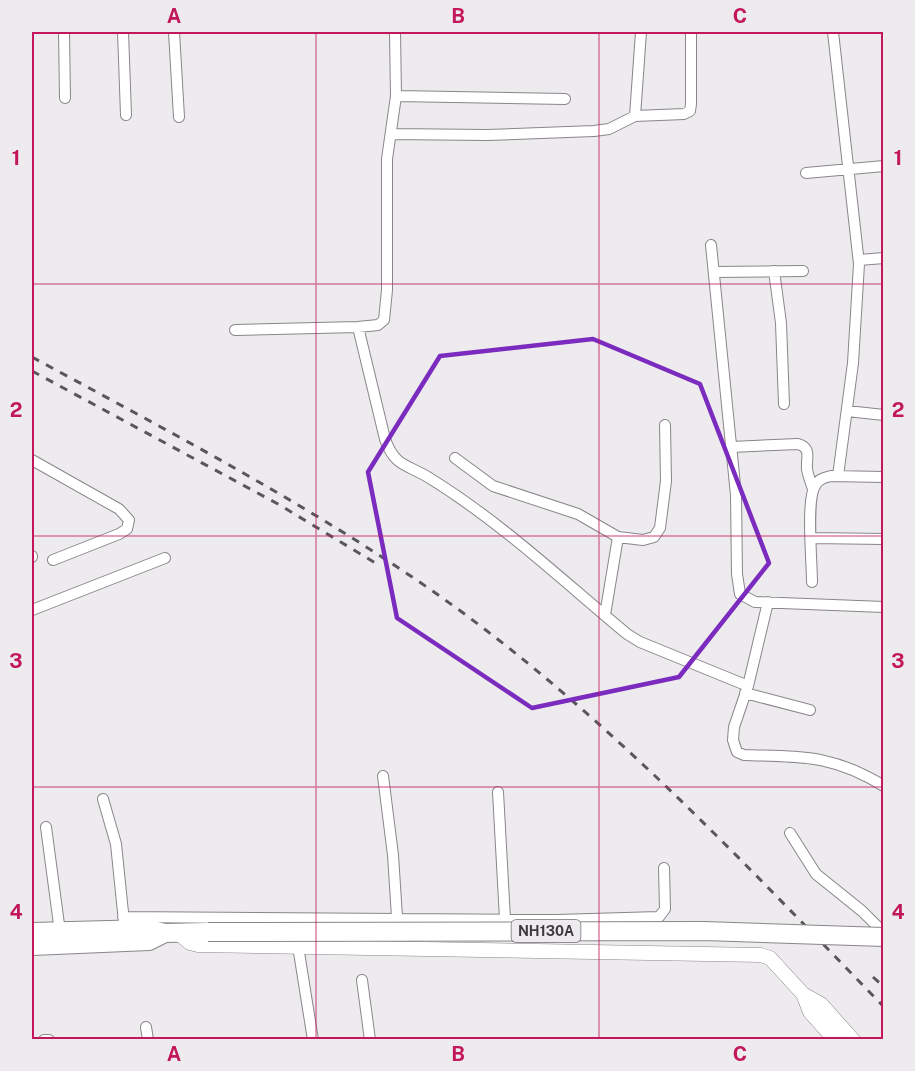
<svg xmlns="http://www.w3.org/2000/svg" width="915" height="1071" font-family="'Public Sans',sans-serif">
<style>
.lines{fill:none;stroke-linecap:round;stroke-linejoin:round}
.minor-casing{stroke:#888689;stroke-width:12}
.tertiary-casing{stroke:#888689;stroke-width:15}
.trunk-casing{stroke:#888689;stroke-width:20}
.minor{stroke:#fff;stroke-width:10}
.tertiary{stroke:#fff;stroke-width:14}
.trunk{stroke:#fff;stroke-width:18}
.rail{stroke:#595759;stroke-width:3;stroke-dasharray:8 8;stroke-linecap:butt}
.trunk-bridge-casing{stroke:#888689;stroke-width:20;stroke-linecap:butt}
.trunk-bridge{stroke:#fff;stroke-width:18}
.marked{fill:none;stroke:#7b2cbf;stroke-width:4.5;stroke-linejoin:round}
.grid{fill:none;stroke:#c2185b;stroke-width:1.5;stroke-opacity:0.55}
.labels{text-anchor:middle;stroke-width:4.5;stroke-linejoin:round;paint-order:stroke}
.shield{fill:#eeebef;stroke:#716f72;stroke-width:1.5}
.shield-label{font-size:14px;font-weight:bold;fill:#3c3a3c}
.neatline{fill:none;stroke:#c2185b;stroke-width:2}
.grid-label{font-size:20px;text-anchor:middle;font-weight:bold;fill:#c2185b}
</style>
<rect width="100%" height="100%" fill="#eeebef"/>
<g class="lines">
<g class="minor-casing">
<path id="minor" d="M64,32L65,98
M123,32L126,115
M174,32L179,117
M833,32L859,264L853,363L838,476
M396,96L565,99
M635,116L641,32
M391,134L487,135L594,131L609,129L635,116L684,114L690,111L691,104V32
M806,173L884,166
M711,245L736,495L737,574L740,594L755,602L884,607
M859,260L884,258
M774,271L781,323L784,404
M714,272L803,271
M358,327L385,439C395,468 408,464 431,479C502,523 563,581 627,634L640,642L748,686
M235,330L358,327L378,325L384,320L387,290V159L396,96L395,32
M847,411L884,415
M731,447L798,444C812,448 806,458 807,469C808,476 811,483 813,489
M455,458L493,486L578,514L618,537L643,540L654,537L660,528L666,481L665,425
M32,460L119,509L129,520L127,529L119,534L53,560
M812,538L884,539
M32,556V557
M812,582C812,562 806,500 815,486C818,479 824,478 831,476L884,477
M768,602L748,686L734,727L733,740L737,752L744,755C803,757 831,754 884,786
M32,610L165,558
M605,615L618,537
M745,693L810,710
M383,776L393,855L397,917
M498,792L505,919
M103,799L116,844L124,922
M46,827L60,932
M790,833L816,874L862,911L884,933
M123,917L557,920L659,917L665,909L664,868
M298,946L313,1040
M362,980L370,1040
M146,1027L148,1040
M44,1040H49"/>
</g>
<g class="tertiary-casing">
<path id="tertiary" d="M178,933L190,943L198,945L761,955L770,958L803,994L821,1004L853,1040
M803,994L810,1012L835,1040"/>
</g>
<g class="trunk-casing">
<path id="trunk" d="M32,932L148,929L165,933L208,932
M32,946L149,941L165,933"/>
</g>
<use href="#minor" class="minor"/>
<use href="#tertiary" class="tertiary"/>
<use href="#trunk" class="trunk"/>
<path class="rail" d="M32,357C168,431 306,503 434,592C602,710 742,861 884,1007
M32,371L278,504L377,564
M873,977L884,987"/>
<g class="trunk-bridge-casing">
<path id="trunk-bridge" d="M208,932L704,931L884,937"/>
</g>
<use href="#trunk-bridge" class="trunk-bridge"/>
</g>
<path class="marked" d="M593,339L700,384L769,563L679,677L532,708L397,618L368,472L440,356Z"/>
<path class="grid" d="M316,32V1040M599,32V1040M32,284H884M32,536H884M32,787H884"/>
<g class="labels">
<rect class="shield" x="511.5" y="920" width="69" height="22" rx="4.5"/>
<g class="shield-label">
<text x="546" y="936">NH130A</text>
</g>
</g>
<rect width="915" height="1071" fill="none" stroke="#eeebef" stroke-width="66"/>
<rect x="33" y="33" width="849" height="1005" class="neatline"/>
<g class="grid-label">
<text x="174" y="23">A</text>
<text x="458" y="23">B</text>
<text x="740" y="23">C</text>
<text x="16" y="165">1</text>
<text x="898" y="165">1</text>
<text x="16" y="417">2</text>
<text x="898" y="417">2</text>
<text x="16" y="668">3</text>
<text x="898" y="668">3</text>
<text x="16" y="919">4</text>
<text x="898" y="919">4</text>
<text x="174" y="1061">A</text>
<text x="458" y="1061">B</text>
<text x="740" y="1061">C</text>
</g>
</svg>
